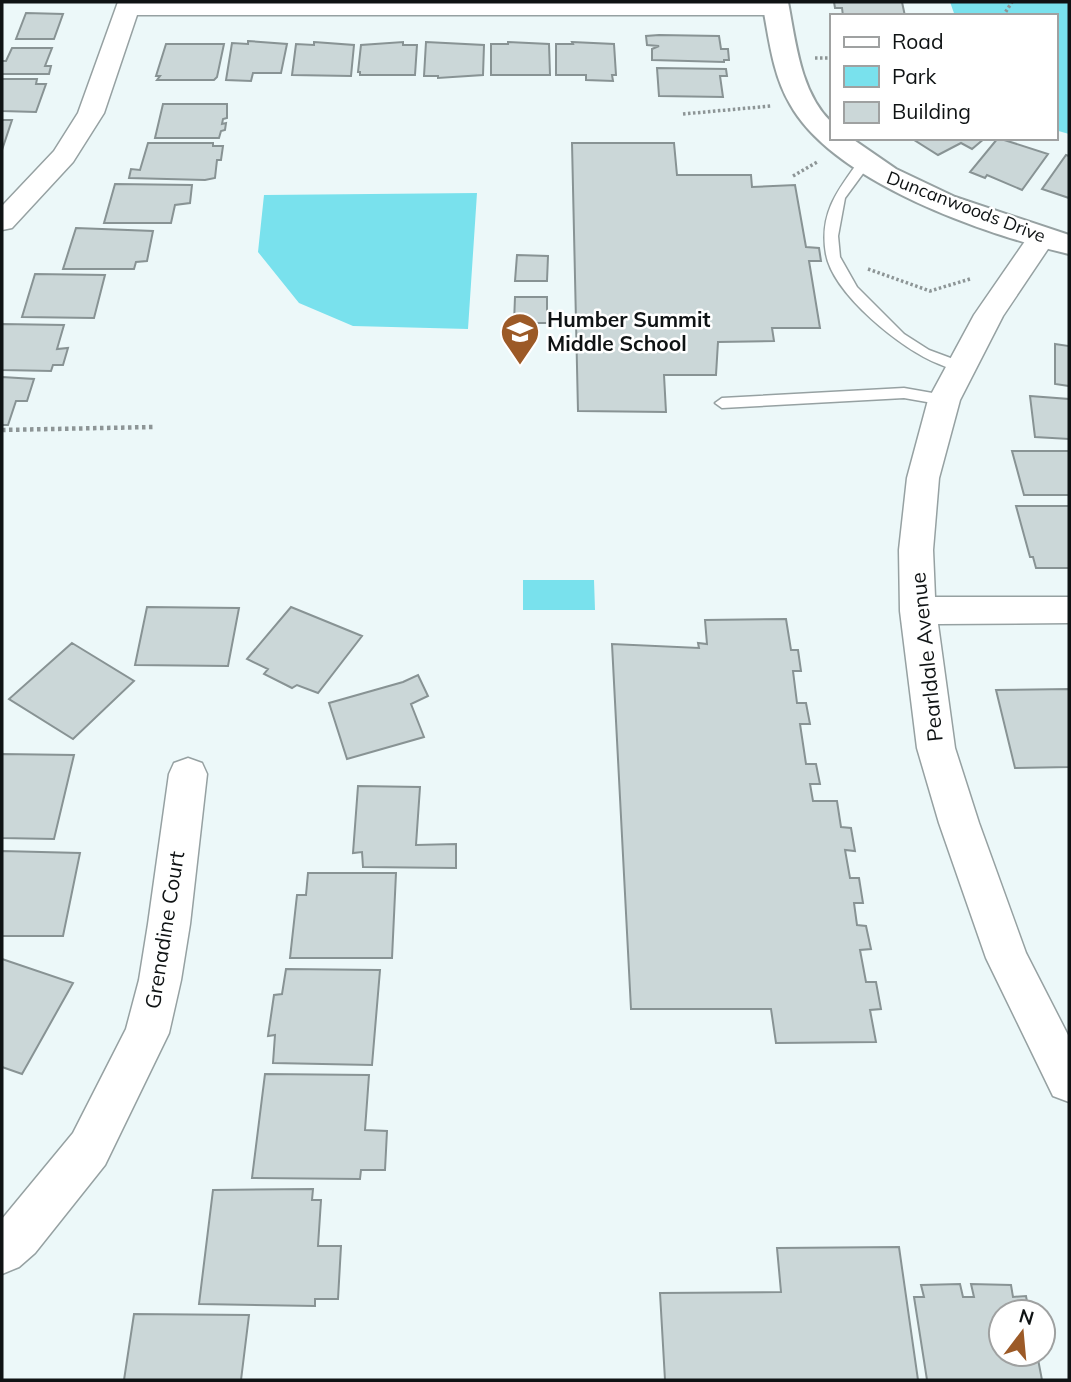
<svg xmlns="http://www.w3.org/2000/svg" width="1071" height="1382" font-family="Mulish,sans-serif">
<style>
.green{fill:#79e1ed}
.building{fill:#cbd7d8;stroke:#889394;stroke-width:2}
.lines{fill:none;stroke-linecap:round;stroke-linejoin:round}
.service-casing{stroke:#96a1a2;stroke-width:3}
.minor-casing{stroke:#96a1a2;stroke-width:3}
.tertiary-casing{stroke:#96a1a2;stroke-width:4}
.path-far1{stroke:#8d9596;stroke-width:3.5;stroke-dasharray:2.5 2.5;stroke-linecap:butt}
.path{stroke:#8d9596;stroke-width:4.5;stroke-dasharray:3.5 3.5;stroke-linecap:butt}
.service{fill:#fff;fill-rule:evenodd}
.minor{fill:#fff;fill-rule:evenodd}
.tertiary{fill:#fff;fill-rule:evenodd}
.labels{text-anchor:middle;stroke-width:5;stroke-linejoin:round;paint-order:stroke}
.far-street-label{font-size:18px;fill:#0f1314;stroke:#fff}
.poi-label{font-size:21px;font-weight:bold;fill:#0f1314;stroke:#fff;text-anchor:start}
.street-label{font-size:21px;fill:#0f1314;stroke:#fff}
</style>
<rect width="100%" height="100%" fill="#ecf8f9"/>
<path class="green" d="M950,2H1069V134L1055,130V16H955Z
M477,193L468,329L353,326L299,303L258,252L264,195Z
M523,580H594L595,610H523Z"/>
<path class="building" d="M834,2H902L905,16H843L842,8H835Z
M26,13L63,14L54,39H16Z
M659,35L719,36L721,49H728L729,60H724V62L652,60V49L659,46L647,45L646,36Z
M248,41L287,44L281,73H253L251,81L226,80L232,43L248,44Z
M314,42L354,45L351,76L292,75L296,44L314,45Z
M403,42V45H417L415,75H360V72H358L361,45Z
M426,42L484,45L483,75L438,78V76H424Z
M508,42L549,44L550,75H491V44H508Z
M572,42L614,44L616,75H612L613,81L586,80V75H556V44H573Z
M166,44H224L217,77L214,80H157L160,76H156Z
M12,48H52L45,66H51L49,74H2V61H6Z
M657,68L726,69L727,76H720L723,97L659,96Z
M2,79H37L36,84H46L36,112L2,111Z
M163,104H227V118L223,119L222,124L226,123L225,130L221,131L219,138H155Z
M2,120H12L2,150Z
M911,138H985L972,149L961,143L938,155Z
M998,138L1048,154L1022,190L987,175L985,178L970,172Z
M148,143H213V146H223L221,160H217L215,178L205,180L129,178L131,169L140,170Z
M572,143H674L677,175H751L752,187L795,185L806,247L819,248L821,261H809L820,328H772L774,341L718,342L716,375H664L666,412L578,411Z
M1066,155L1069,156V198L1042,189Z
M115,184L192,185L190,203L175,205L171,223H104Z
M76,228L153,231L147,261L136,262L134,269H63Z
M517,255L548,256L547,281H515Z
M35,274L105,275L94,318L22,317Z
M515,297H547V323H514Z
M2,324L64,325L57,349L68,348L63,365H53L51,371L2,370Z
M1055,344L1069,346V386L1055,384Z
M2,377L34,379L27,401H16L8,425H2Z
M1030,396L1069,399V439L1035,437Z
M1012,451H1069V495H1024Z
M1016,506H1069V568H1036L1033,557H1030Z
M147,607L239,608L228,666L135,665Z
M291,607L362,636L318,693L297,685L292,688L264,674L268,669L247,659Z
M786,619L791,650H798L801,671H793L797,703H806L810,724H800L806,764H816L820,784H810L813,801H837L841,827L851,828L855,851L845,850L850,878H859L863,903H854L857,925L866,926L871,949L860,950L866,982H876L881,1009L870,1010L876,1042L776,1043L771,1009H631L612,644L699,648L698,643L707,644L705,620Z
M72,643L134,681L73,739L9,699Z
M418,675L428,696L411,704L424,737L347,759L329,703L403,682Z
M1069,689V767L1015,768L996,690Z
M2,754L74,755L54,839L2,838Z
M358,786L420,787L416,845L456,844V868L363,867L362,852L353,853Z
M2,851L80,853L63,936H2Z
M308,873H396L392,958H290L297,895H306Z
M2,959L73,983L22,1074L2,1067Z
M286,969L380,970L372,1065L273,1063L275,1035L268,1036L274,995L282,994Z
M265,1074L369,1075L365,1130L387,1131L385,1170H361L360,1179L252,1178Z
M313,1189L312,1200H321L318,1246H341L338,1299H315V1306L199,1304L213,1190Z
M899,1247L918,1380H665L660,1293L781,1292L777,1248Z
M960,1284L963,1297H974L971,1284L1011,1285L1013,1297L1026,1296L1029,1312H1001V1354H1037L1042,1380H927L914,1297H924L921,1285Z
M134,1314L249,1315L241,1380H124Z"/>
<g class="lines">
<g class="service-casing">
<path id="service" d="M864,160L870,164L845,198L838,236L840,257L857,287L904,334L929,350L964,363L966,366L964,369C955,372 947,367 939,364C902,350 833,294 826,254C819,214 837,191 859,161Z
M904,388L944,395L951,400L944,405L904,398L722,408L715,403L722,398Z"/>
</g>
<g class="minor-casing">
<path id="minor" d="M118,2H780L788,8L785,13L776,15H137L104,113L73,162L12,228L2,230V206L54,151L78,113Z
M1042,228L1052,231L1056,237L1003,316L960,400L939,478L933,550L935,597H1069V623L938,624L955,748L979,823L1026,953L1069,1037V1102L1053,1096L986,958L939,823L917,748L900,611L899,550L907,478L928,400L974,315L1032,231Z
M188,758L202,763L207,774L190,924L181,980L169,1033L105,1165L35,1253L19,1267L2,1274V1219L73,1133L126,1029L139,980L148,924L169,774L174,763Z"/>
</g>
<g class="tertiary-casing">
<path id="tertiary" d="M762,2H788C796,43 800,91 831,122V138H851L896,169L955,197L1069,235V254C986,235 833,182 790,104C772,73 769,37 762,2Z"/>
</g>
<path class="path-far1" d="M1003,16L1012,2
M815,58H831
M683,114L771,106
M793,176L819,161
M868,269L930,291L970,279"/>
<path class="path" d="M2,430L153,427"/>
<use href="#service" class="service"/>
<use href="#minor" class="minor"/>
<use href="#tertiary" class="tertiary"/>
</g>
<defs>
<g id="school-pin" transform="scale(2.0125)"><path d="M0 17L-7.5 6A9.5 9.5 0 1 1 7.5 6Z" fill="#9c5a27" stroke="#fff"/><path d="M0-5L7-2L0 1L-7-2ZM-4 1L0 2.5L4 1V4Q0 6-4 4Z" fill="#fff"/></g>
</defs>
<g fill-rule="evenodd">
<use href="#school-pin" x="520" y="332"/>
</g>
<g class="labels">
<g class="far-street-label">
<text transform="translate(966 207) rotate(21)" y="6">Duncanwoods Drive</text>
</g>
<g class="poi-label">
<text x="547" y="327">Humber Summit<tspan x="547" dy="24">Middle School</tspan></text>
</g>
<g class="street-label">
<text transform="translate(927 657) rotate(-96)" y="7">Pearldale Avenue</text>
<text transform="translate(165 930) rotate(-81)" y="7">Grenadine Court</text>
</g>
</g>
<rect width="1071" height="1382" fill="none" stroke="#0f1314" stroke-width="7"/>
<rect x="830" y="14" width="228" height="126" fill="#ffffff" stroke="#9fa1a1" stroke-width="2"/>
<rect x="844" y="37" width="35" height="10" fill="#ffffff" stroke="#9fa1a1" stroke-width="2"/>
<text x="892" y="49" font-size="21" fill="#0f1314">Road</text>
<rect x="844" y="66" width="35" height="21" fill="#79e1ed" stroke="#9fa1a1" stroke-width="2"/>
<text x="892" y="84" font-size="21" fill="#0f1314">Park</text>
<rect x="844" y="102" width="35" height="21" fill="#cbd7d8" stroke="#9fa1a1" stroke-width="2"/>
<text x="892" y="119" font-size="21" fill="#0f1314">Building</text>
<g transform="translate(1022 1333) rotate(16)"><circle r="33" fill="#ffffff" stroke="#9fa1a1" stroke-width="2"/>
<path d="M0-5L12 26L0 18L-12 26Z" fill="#9c5a27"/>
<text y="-10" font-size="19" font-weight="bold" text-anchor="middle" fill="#0f1314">N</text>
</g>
</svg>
